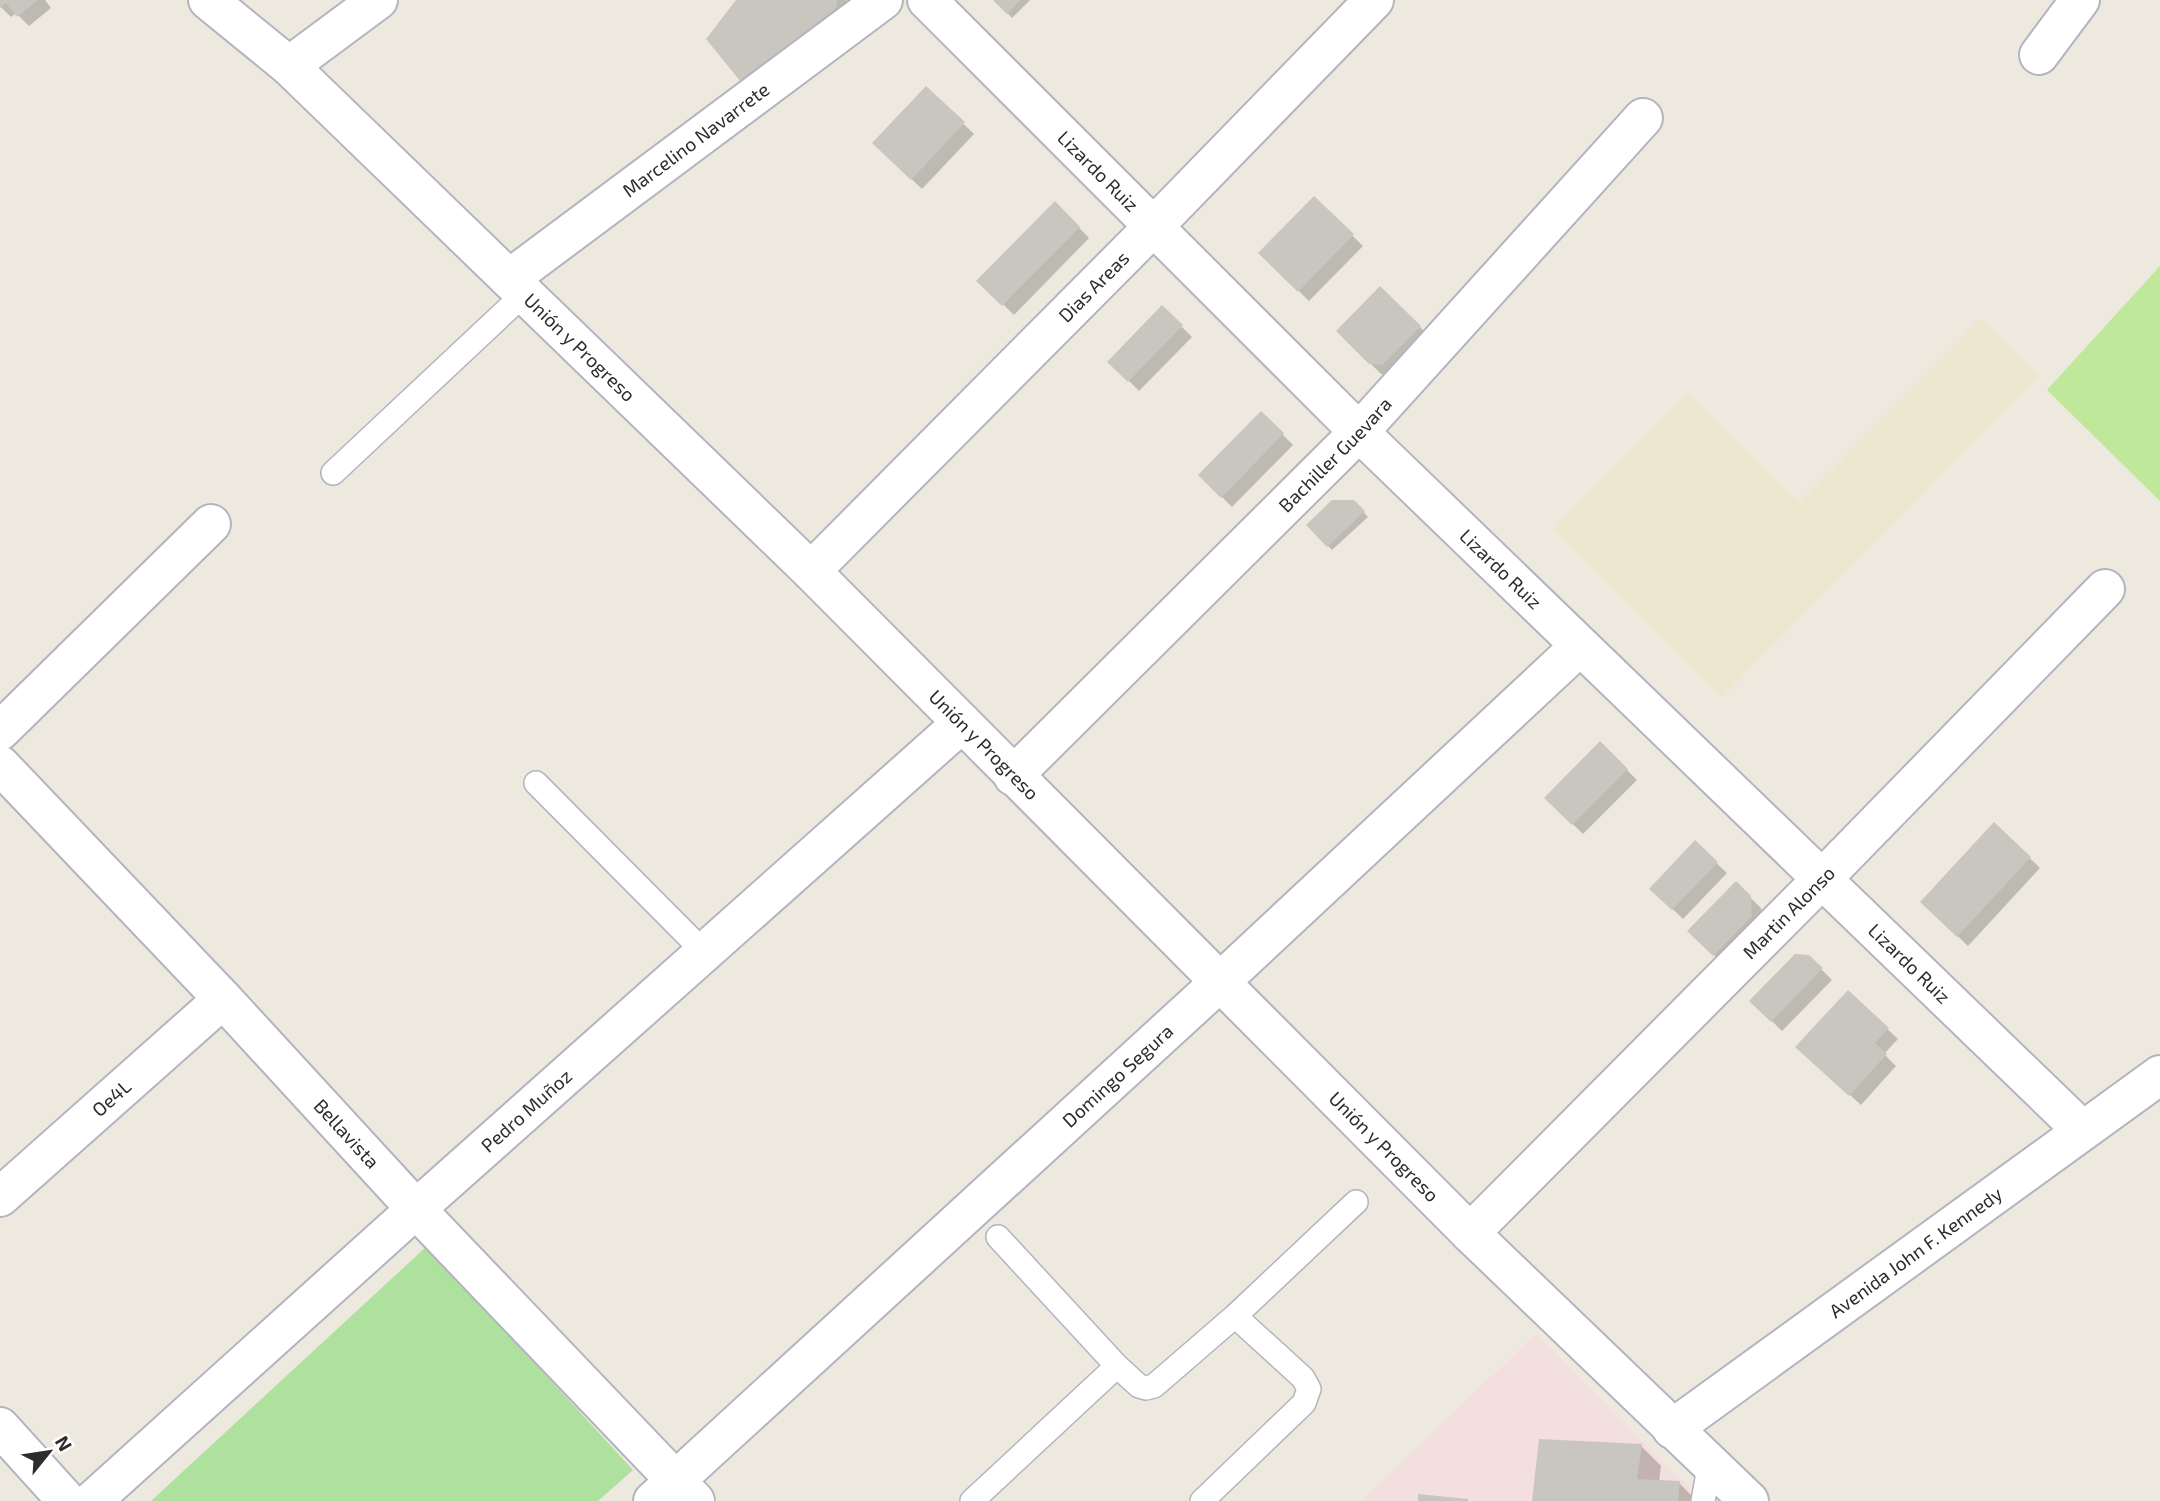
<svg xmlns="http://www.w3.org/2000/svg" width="2160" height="1501" font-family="'Exo 2',sans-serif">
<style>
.education{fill:#eee7d0}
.medical{fill:#f3dfdd}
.green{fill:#aee19e}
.pitch{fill:#bfe89b}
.shadow{fill:#0003}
.building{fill:#c9c5bf}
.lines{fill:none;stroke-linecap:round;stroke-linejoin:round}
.service-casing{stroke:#b3b4bf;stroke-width:26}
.minor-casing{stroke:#b3b4bf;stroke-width:42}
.service{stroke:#fff;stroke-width:23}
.minor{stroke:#fff;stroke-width:38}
.labels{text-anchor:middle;stroke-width:5;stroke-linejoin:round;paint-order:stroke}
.street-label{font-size:19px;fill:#2c2c2c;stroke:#fff}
</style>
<rect width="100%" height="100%" fill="#ede9df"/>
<path class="education" d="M1981,318L2040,376L1721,698L1553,530L1688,393L1799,502Z"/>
<path class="medical" d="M1536,1334L1702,1501H1361Z"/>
<path class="green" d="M427,1246L633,1470L598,1501H151Z"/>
<path class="pitch" d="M2160,266V501L2047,390Z"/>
<path class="shadow" d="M0,0H45L51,8L29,26L16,13L11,17L0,6Z
M738,0H846L851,5L852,21Z
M995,0H1030L1012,18Z
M926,88L974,134L922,189L874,143Z
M1314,198L1363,246L1309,301L1260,253Z
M1055,203L1089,238L1014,315L979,281Z
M1380,288L1430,337L1392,375L1381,374L1338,331Z
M1162,307L1192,337L1139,391L1110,361Z
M1261,413L1293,445L1232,507L1200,475Z
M1354,502L1368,517L1332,550L1308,525Z
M1600,743L1637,780L1583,834L1546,798Z
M1994,824L2040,868L1968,946L1922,902Z
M1695,843L1727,873L1683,919L1652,889Z
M1736,884L1761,908L1762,927L1724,965L1690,931Z
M1808,956L1832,980L1782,1031L1752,1001Z
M1848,992L1898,1039L1884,1054L1896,1066L1861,1105L1808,1057Z
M1641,1446L1661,1466L1659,1482L1679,1483L1697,1501H1534Z"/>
<path class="building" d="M0,0H38L17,17L6,3L0,8Z
M736,0H837V5L831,15L741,82L706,39Z
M993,0H1021L1007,14Z
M926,86L965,122L911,180L872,143Z
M1314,196L1354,234L1298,292L1258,253Z
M1055,201L1080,227L1002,306L976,281Z
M1380,286L1421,326L1382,365L1369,364L1336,331Z
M1162,305L1183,325L1128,382L1107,362Z
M1261,411L1284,433L1221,498L1198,475Z
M1332,500H1354L1365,511L1327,547L1306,525Z
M1600,741L1628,769L1572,825L1544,798Z
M1994,822L2031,857L1957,937L1920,902Z
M1695,840L1718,862L1672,910L1649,889Z
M1736,881L1751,896L1752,916L1713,956L1687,931Z
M1795,954L1809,955L1823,968L1771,1022L1749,1001Z
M1848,990L1889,1028L1875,1043L1887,1054L1849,1096L1795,1047Z
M1539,1439L1642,1444L1637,1479L1680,1481L1678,1501H1532Z
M1418,1494L1468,1499V1501H1418Z"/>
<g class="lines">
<g class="service-casing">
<path id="service" d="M333,473L524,294
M536,783L704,952
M998,1237L1117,1366L1139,1386L1146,1388L1154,1386L1235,1316L1356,1202
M972,1501L1117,1366
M1202,1501L1304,1403L1309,1389L1303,1378L1235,1316
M1703,1501L1710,1462"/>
</g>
<g class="minor-casing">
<g id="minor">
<path id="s1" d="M208,0L289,66L811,571L1470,1233L1749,1501"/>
<path id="s2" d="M927,0L1359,432L2082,1130"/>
<path d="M2039,55L2080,0"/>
<path d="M289,66L378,0"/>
<path id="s3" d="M509,279L883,0"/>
<path id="s4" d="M811,571L1155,225L1374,0"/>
<path d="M0,731L211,524"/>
<path id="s5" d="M0,765L223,999L416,1209L695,1501"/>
<path id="s6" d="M1013,776L1359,432L1643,118"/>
<path id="s7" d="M0,1197L223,999"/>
<path id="s8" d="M1470,1233L1821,880L2105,589"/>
<path d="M0,1427L67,1501"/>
<path id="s9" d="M1672,1429L2160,1075"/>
<path id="s10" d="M92,1501L416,1209L962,723"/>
<path id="s11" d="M653,1501L1221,981L1579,647"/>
</g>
</g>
<use href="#service" class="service"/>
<use href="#minor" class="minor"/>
</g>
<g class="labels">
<g class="street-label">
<text dy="7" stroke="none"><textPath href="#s3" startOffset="233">Marcelino Navarrete</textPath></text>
<text dy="7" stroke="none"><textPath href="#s2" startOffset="242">Lizardo Ruiz</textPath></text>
<text dy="7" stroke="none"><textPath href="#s4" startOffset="401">Dias Areas</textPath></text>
<text dy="7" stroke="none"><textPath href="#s1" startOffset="509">Unión y Progreso</textPath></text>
<text dy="7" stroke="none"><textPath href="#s6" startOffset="455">Bachiller Guevara</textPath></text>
<text dy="7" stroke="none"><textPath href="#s2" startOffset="808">Lizardo Ruiz</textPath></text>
<text dy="7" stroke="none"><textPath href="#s1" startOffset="1076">Unión y Progreso</textPath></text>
<text dy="7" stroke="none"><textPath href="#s8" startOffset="452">Martin Alonso</textPath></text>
<text dy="7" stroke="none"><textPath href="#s2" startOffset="1376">Lizardo Ruiz</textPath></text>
<text dy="7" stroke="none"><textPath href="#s11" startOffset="630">Domingo Segura</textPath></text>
<text dy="7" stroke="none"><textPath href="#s7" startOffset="149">Oe4L</textPath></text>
<text dy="7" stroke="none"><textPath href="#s10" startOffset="584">Pedro Muñoz</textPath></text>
<text dy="7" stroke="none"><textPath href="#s5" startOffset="506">Bellavista</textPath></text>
<text dy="7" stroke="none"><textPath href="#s1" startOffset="1643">Unión y Progreso</textPath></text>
<text dy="7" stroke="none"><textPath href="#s9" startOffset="301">Avenida John F. Kennedy</textPath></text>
</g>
</g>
<g transform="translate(49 1452) rotate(60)" stroke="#ffffff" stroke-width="5" paint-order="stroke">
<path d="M0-5L12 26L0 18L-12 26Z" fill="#2c2c2c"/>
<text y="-10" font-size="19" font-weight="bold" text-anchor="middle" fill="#2c2c2c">N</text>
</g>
</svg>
